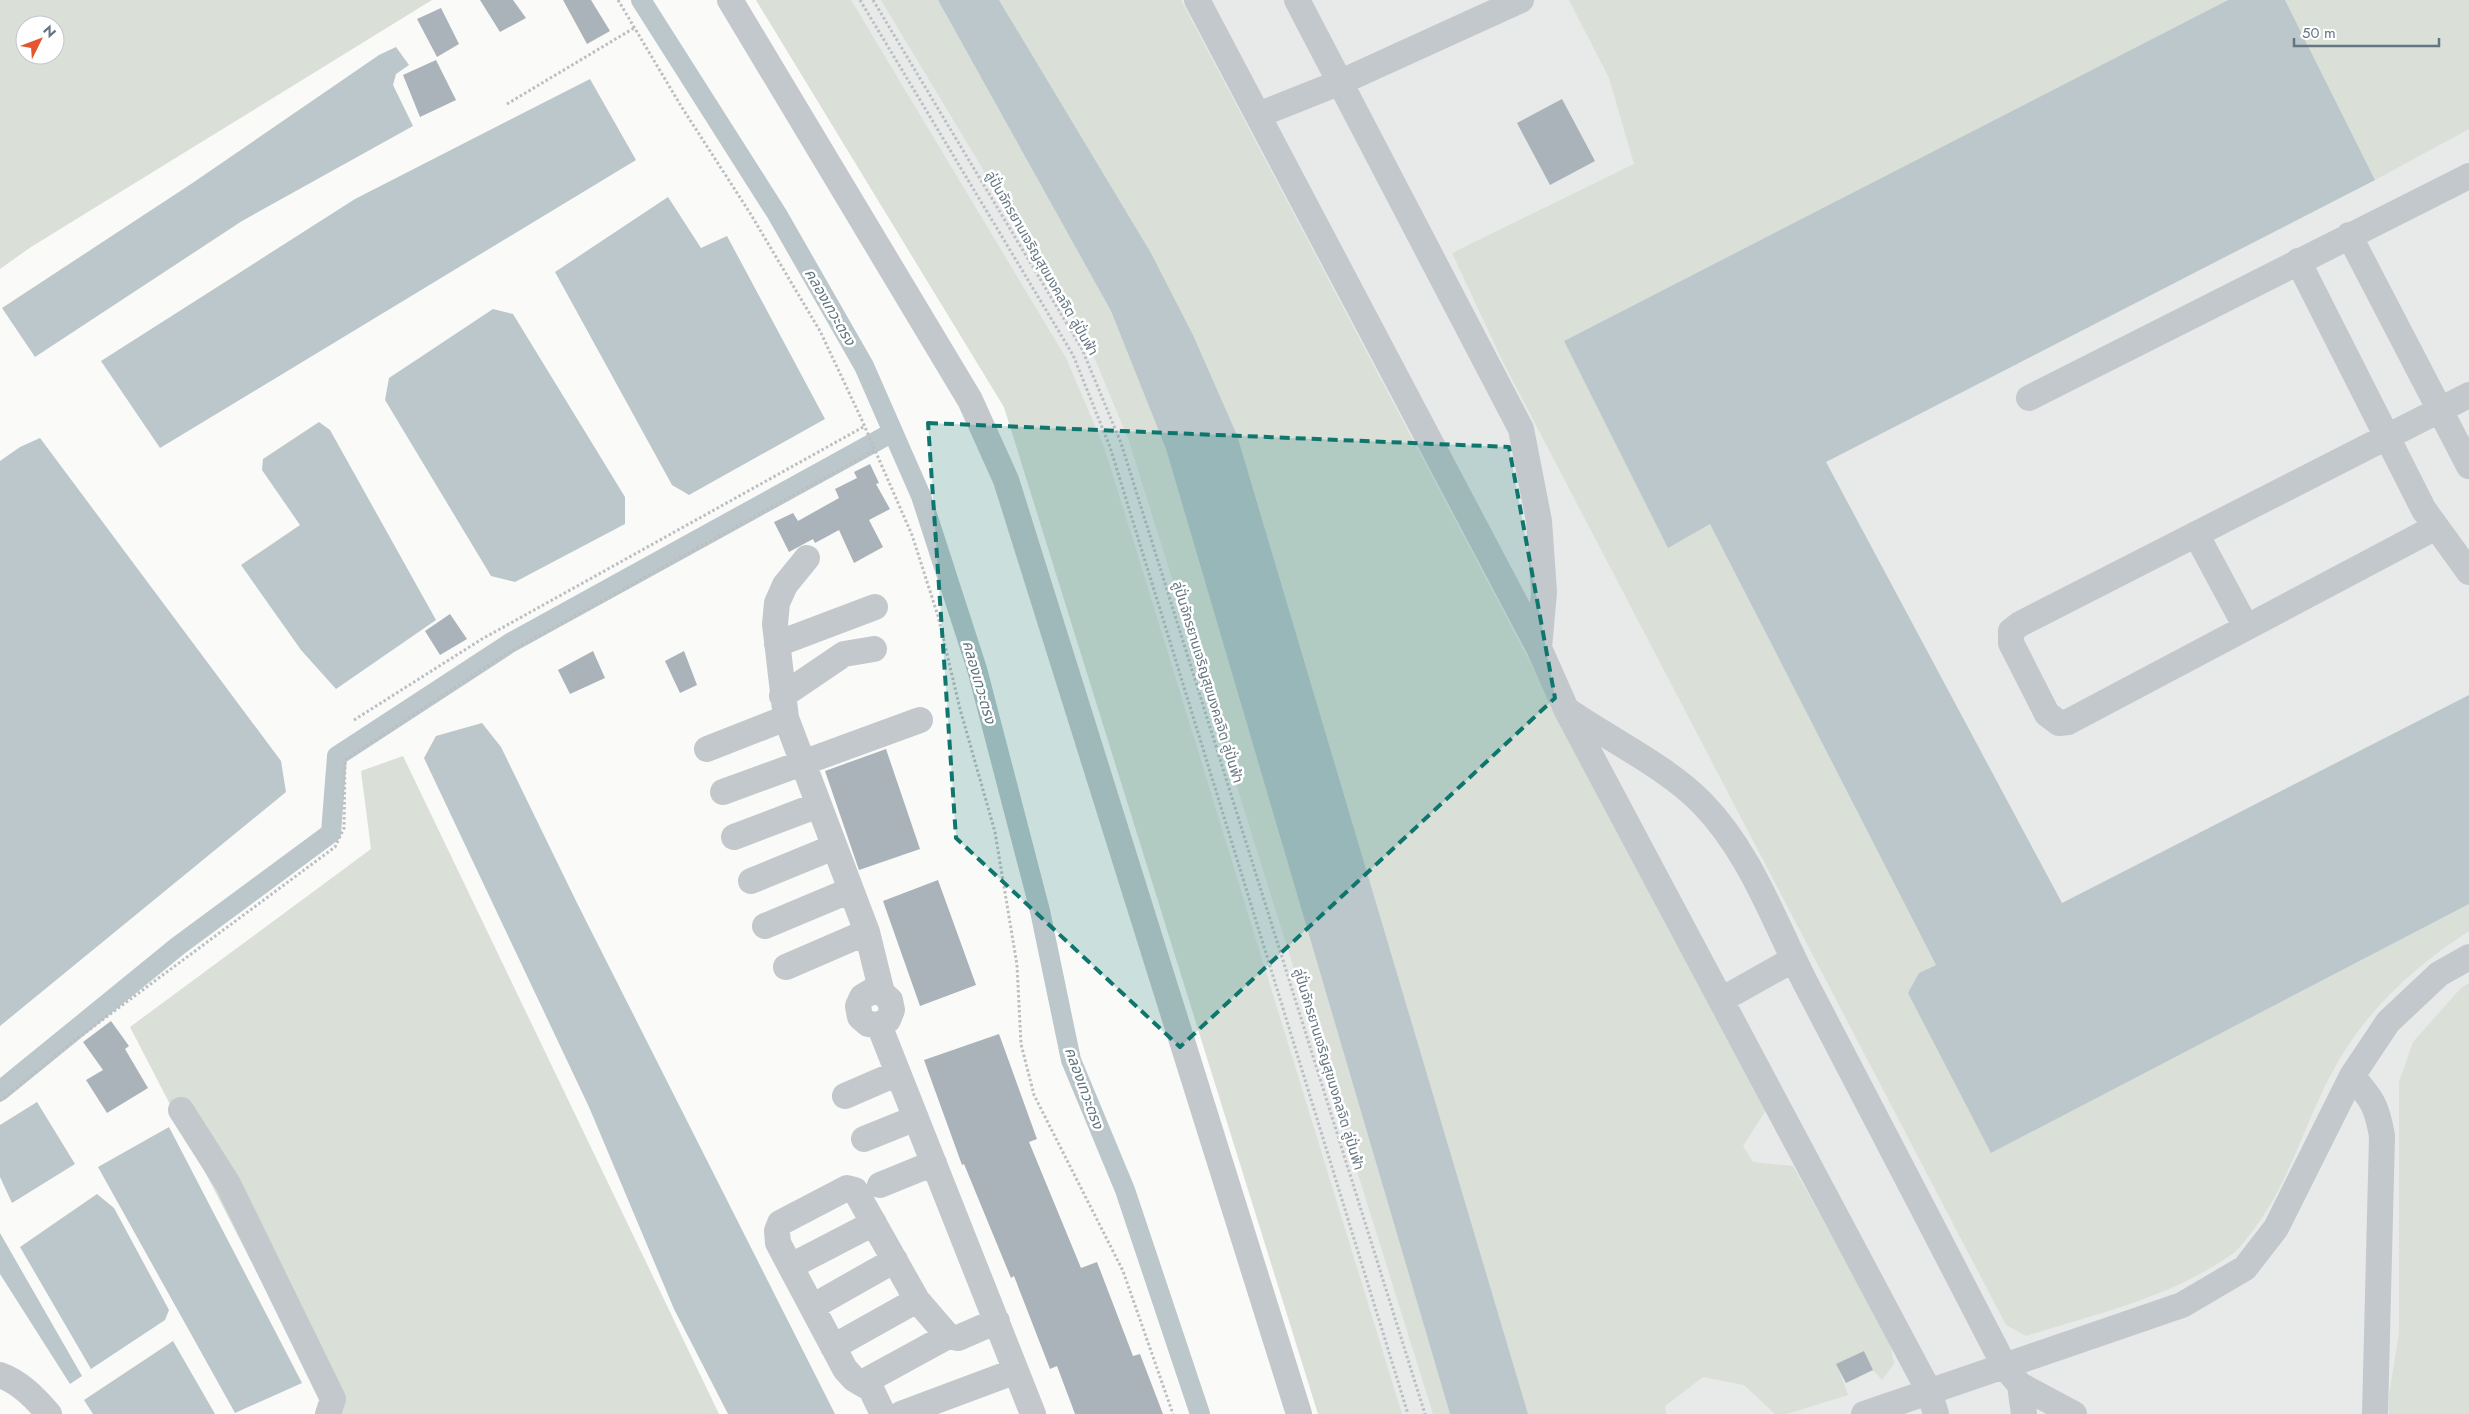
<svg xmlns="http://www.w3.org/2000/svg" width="2469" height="1414" font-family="Jost,'Noto Sans Thai',sans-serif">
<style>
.built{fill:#e8e9e9}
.green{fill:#dadfd7;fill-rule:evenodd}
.water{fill:#bbc7cb}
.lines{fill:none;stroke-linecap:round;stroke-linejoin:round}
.canal{stroke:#bbc7cb;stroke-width:20}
.building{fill:#aab3b9}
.path{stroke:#bbbfc2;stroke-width:3;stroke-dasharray:2.5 2.5;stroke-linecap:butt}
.minor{stroke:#c3c8cc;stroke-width:26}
.marked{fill:#0f766e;fill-opacity:0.2;stroke:#0f766e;stroke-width:4;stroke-dasharray:10 6;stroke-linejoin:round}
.labels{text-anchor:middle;stroke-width:5;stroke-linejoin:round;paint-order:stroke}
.street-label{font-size:14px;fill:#657683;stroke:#fff}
.water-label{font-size:15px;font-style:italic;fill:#60757c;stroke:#fff}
</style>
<rect width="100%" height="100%" fill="#fafaf8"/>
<path class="built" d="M756,0H2469V1414H1320L1004,407Z"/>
<path class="green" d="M0,0H432L31,247L0,269ZM25,25H55V55H25Z
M756,0H851L1066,358L1104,447L1135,546L1402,1414H1318L1004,407Z
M881,0H938L1111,311L1166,449L1450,1414H1433L1129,441L1090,347Z
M999,0H1181L1766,1110L1743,1146L1753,1162L1793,1166L1890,1342L1894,1364L1882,1380L1873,1370L1864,1351L1837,1364L1848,1395L1787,1414H1775L1744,1385L1703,1377L1665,1406L1666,1414H1528L1237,435L1193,335L1151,253Z
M1569,0H2228L1564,341L1669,547L1710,523L1936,965L1919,973L1991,1153L2469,904V931C2414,967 2368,1008 2335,1067C2304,1122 2289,1188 2247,1238C2243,1243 2238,1250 2232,1254C2172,1297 2096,1314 2026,1336L2006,1325L1503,362L1452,253L1634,164L1609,78Z
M2285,0H2469V129L2375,180Z
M403,756L719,1414H330L130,1027L371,849L361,771Z
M2469,983V1414H2389V1395L2399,1333V1082L2413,1042L2461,988Z"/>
<path class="water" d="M938,0H999L1151,253L1193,335L1237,435L1528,1414H1450L1166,449L1111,311Z
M2228,0H2285L2375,180L1826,462L2062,903L2469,695V904L1991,1153L1908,993L1919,973L1936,965L1710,524L1668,548L1564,341Z
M396,47L409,65L396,74L393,85L413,126L242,221L35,357L2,308L191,184L379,55Z
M590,79L636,160L160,448L101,361L355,199Z
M668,197L701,248L727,236L825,419L689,495L672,485L555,272Z
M493,309L513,314L625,497V524L515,582L491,576L385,400L389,378Z
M319,422L330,430L436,620L336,689L301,650L241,565L300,525L262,470L263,459Z
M40,438L281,761L286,792L0,1026V461L20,447Z
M482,723L501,747L577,903L835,1414H728L674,1309L589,1107L424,758L436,736Z
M37,1102L75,1164L12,1203L0,1177V1125Z
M169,1127L302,1383L235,1413L98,1167Z
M97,1194L114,1208L169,1310L165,1320L91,1369L20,1247Z
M0,1233L82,1376L70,1384L0,1274Z
M173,1341L215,1414H93L84,1400Z"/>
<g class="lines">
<path class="canal" d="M641,0L777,214L864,366L921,496L977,669L1040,911L1071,1060L1125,1190L1200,1414
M0,1091L178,946L331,833L337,756L510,643L893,432"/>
</g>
<path class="building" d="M480,0H513L526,18L500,32Z
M563,0H591L610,31L587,44Z
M441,8L459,44L437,57L417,19Z
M436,60L456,100L420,117L403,75Z
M1562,99L1595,161L1550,185L1517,123Z
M870,464L879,483L876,484L890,509L869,520L883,547L854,563L839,530L815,543L813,539L789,552L774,522L793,513L798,521L839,498L835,489L857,478L854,472Z
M450,614L467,639L440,655L425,631Z
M593,651L605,678L570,694L558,670Z
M684,651L697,685L680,693L665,661Z
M886,749L920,849L859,870L825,771Z
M938,880L976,985L920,1006L883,901Z
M111,1021L129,1046L125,1049L148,1088L107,1113L86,1080L103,1070L83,1042Z
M999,1034L1037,1139L1029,1142L1081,1268L1097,1262L1133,1356L1140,1354L1163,1414H1075L1057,1366L1050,1369L1014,1276L1011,1278L964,1164L962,1165L924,1060Z
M1864,1351L1873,1370L1846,1383L1836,1364Z"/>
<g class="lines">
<path class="path" d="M618,0L681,106L750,213L820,331L861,418L912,535L938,616L960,709L995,832L1017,965L1021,1044L1034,1095L1123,1271L1173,1414
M860,0L1073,355L1110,447L1408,1414
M873,0L1082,349L1121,443L1425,1414
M507,104L634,28
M354,720L482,639L865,426
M0,1101L70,1044L335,847L344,828L345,760L506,654L875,450"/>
<path class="minor" d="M730,0L970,400L1006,480L1299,1414
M1197,0L1539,648L1567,711L1929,1391L1936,1414
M1297,0L1521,429L1539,521L1544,592L1539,648
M1258,115L1341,82L1521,0
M2349,235L2469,466
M2298,261L2424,510L2469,572
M2029,398L2469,176
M2436,527L2068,722L2059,723L2047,714L2011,643V631L2020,624L2469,395
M2196,534L2246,627
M807,558L785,585L777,603L775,624L786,718L867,932L882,993L890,1000L892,1010L888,1020L879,1025L868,1024L860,1017L858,1006L862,997L872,991L882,993
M777,644L875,607
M782,696L844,654L874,649
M1570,712C1611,740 1668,768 1702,803C1751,853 1775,924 1806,984C1873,1112 1939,1239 2005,1367L2020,1385L2074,1414
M707,749L786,718
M723,792L920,720
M734,837L818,805
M751,881L834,847
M765,926L851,890
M786,967L867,932
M1721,1000L1794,959
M879,1025L1033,1414
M2352,1076C2372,1099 2377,1106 2382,1136L2375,1414
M845,1096L898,1073
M181,1110L228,1184L333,1399L328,1414
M864,1139L916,1118
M880,1185L934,1163
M791,1266L874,1223
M812,1307L895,1260
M833,1347L917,1300
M0,1375C20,1382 35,1398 49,1414
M862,1383L948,1336
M2020,1385L2024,1414
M883,1414L871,1389L854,1379L845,1369L778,1243L777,1231L780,1223L847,1188L855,1190L917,1300L948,1336L958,1338L997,1321
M901,1414L1016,1371
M1864,1414L2182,1305L2245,1268L2276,1228L2352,1076L2388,1022L2439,974L2469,957"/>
</g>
<path class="marked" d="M928,423L1509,447L1555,698L1180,1047L956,838Z"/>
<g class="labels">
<g class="street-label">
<text transform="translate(1042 263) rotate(60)" y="5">ลู่ปั่นจักรยานเจริญสุขมงคลจิต ลู่ปั่นฟ้า</text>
<text transform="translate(1208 682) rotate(73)" y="5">ลู่ปั่นจักรยานเจริญสุขมงคลจิต ลู่ปั่นฟ้า</text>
<text transform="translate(1329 1069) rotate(73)" y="5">ลู่ปั่นจักรยานเจริญสุขมงคลจิต ลู่ปั่นฟ้า</text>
</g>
<g class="water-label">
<text transform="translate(830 307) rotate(60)" y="5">คลองเทวะตรง</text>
<text transform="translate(979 682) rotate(74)" y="5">คลองเทวะตรง</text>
<text transform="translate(1084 1088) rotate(70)" y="5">คลองเทวะตรง</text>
</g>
</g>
<g transform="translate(40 40) rotate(48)"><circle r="24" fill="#ffffff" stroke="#c1c8cd"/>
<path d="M0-4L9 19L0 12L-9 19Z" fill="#e4572e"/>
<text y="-8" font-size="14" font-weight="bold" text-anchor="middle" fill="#657683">N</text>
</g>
<path d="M2294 38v8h145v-8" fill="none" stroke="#657683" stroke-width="2.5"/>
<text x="2302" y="38" font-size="15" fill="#657683" stroke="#ffffff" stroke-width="4" paint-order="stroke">50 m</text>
</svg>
